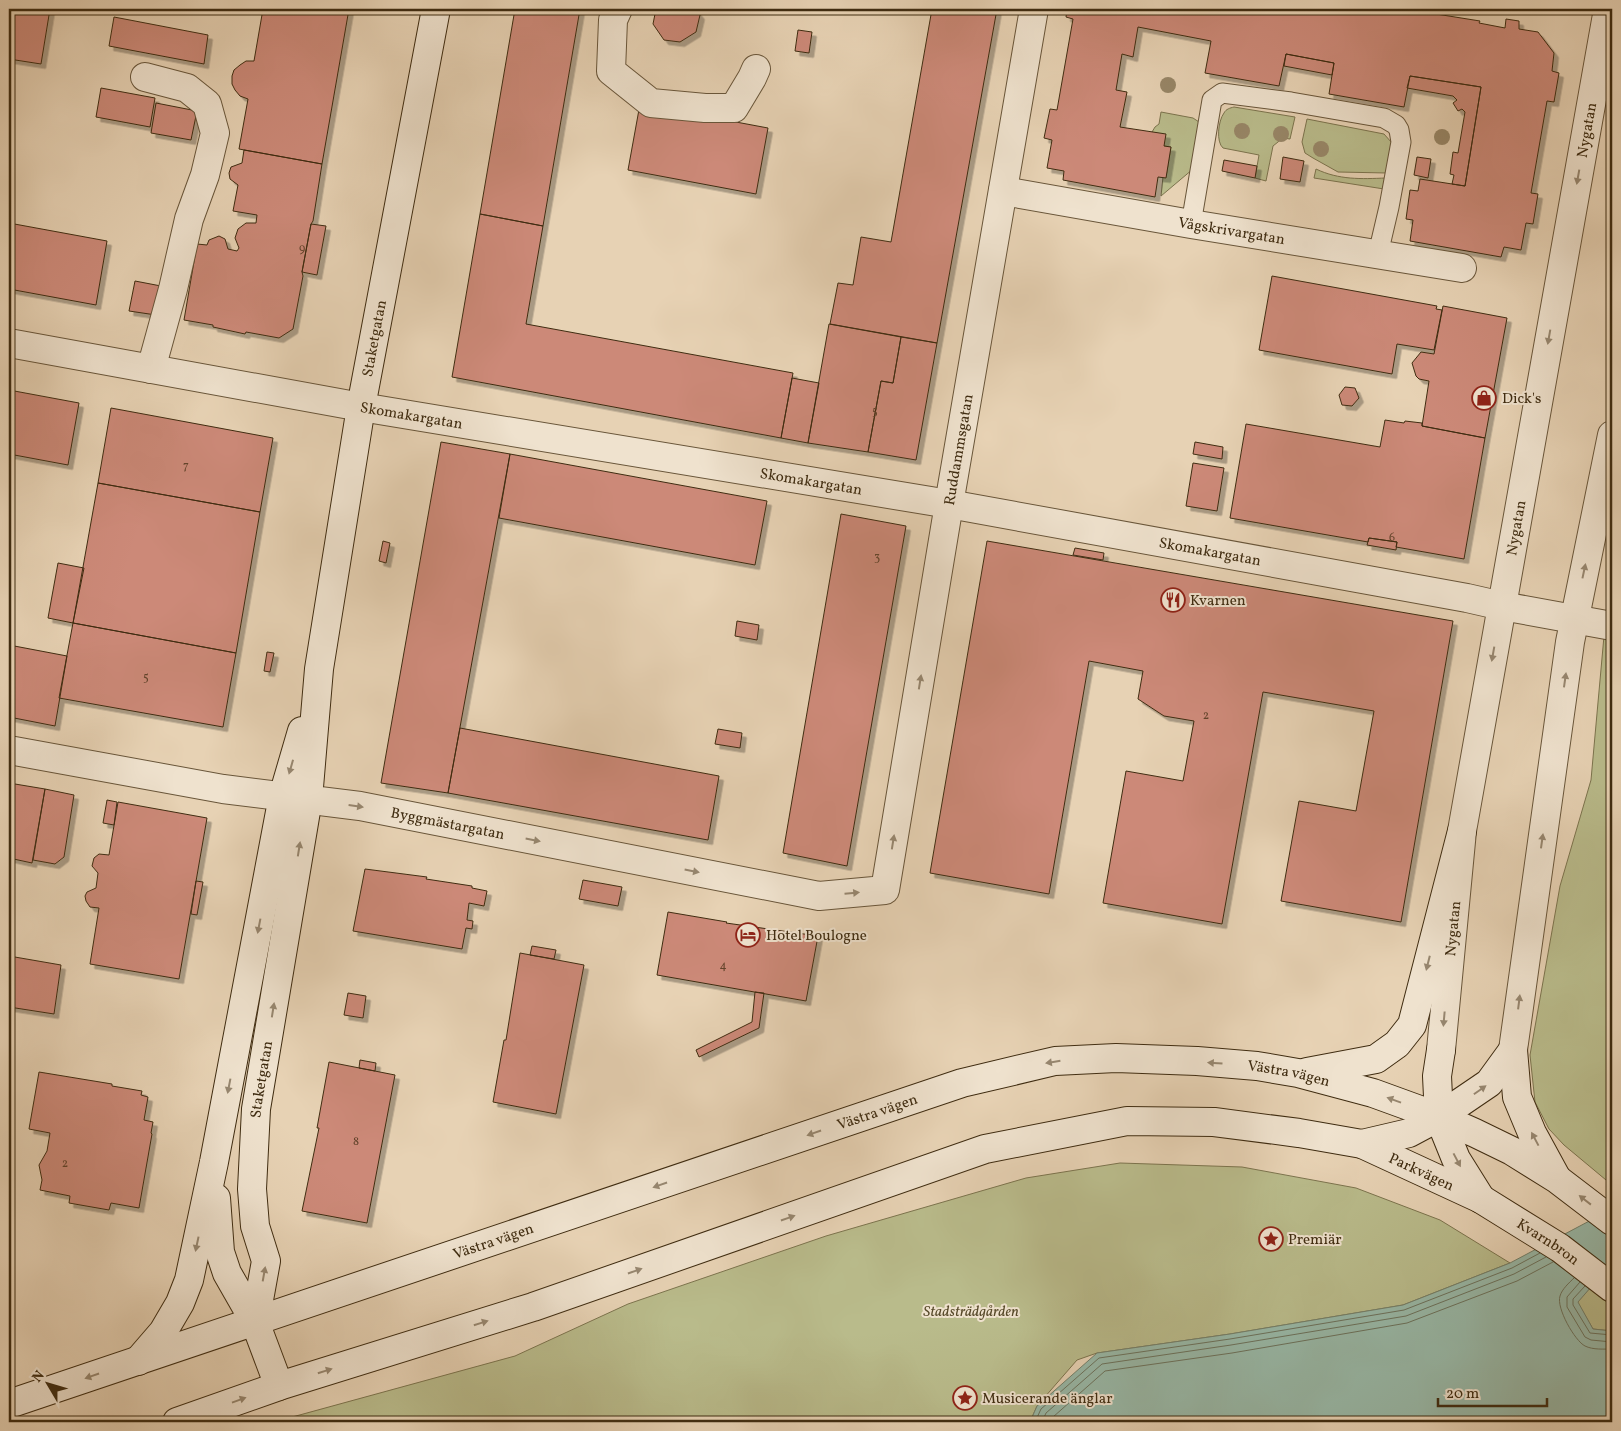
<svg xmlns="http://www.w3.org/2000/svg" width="1621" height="1431" font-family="Vollkorn,serif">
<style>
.green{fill:#b9bb8b;stroke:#7c744e}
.water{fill:#98b8a7;stroke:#74806b}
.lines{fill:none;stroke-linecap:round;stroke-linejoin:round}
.shore{stroke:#6c725c;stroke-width:1}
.building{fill:#cc8978;stroke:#3f2c11;filter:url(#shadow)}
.lane-casing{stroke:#69563a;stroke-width:21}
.street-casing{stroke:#69563a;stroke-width:30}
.secondary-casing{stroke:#3f2c11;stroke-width:30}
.lane{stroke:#efe2ce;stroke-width:19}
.street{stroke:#efe2ce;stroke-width:28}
.secondary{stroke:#efe2ce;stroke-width:28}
.tree{fill:#988768}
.oneway{fill:#978770}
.labels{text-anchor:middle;stroke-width:4;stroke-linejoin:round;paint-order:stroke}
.number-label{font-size:12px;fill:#62432b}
.street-label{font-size:15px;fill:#3f2c11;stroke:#efe2ce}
.poi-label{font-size:15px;fill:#3f2c11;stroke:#efe2ce;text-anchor:start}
.park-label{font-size:15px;font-style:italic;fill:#574929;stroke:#efe2ce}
</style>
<defs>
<filter id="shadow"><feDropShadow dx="4.5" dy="4.5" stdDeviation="0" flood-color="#0004"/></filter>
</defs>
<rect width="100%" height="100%" fill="#e7d2b4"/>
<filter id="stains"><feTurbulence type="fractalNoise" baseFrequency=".004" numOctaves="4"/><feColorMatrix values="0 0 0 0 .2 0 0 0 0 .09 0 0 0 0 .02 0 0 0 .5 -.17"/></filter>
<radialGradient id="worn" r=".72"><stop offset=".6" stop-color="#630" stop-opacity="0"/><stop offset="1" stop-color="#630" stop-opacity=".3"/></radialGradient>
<path class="green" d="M1234,107L1295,117L1290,139L1283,138L1273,146L1266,181L1255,178L1259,155L1223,148C1216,142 1218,121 1224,113C1226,109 1230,108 1234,107Z
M1161,112L1193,118L1199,122L1193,169L1161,196L1163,177H1166L1171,147L1164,146L1152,132L1155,127L1159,124Z
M1307,119L1384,134L1392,143L1387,173L1338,172L1313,158L1305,153L1302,142Z
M1316,169C1339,180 1361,179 1386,178L1384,189L1314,178Z
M1604,636L1612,638V1185L1564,1145L1549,1129L1535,1102L1530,1055L1560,886L1591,780Z
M1120,1163L1242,1167L1356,1188L1440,1220L1510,1263L1403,1305L1230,1334L1097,1353L1077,1360L1037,1406L1030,1422H274L515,1356L628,1304L826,1236L1026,1178Z
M1612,1265V1331L1593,1329L1577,1302L1605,1271Z"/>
<path class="water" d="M1612,1209V1265L1605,1271L1578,1302L1593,1329L1612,1331V1422H1030L1037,1406L1097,1353L1230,1334L1403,1305L1510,1263Z"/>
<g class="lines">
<path class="shore" d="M1574,1278C1569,1283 1562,1289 1560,1296C1556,1308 1575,1341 1585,1346C1593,1350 1604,1349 1612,1349
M1580,1282L1567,1297V1307L1585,1337L1591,1340L1612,1342
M1585,1286L1573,1299V1305L1590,1333L1612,1335
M1035,1422L1041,1409L1099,1358L1230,1339L1404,1310L1512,1268L1540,1253
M1042,1422L1046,1413L1102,1364L1231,1345L1406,1316L1514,1274L1546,1257
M1050,1422L1053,1417L1105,1371L1232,1353L1407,1323L1517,1281L1553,1262"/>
</g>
<path class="building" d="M9,9H50L41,64L9,59Z
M263,9H349L322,164L239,149L248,99L240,96L235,90L232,84V76L234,70L240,65L246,61H254Z
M515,9H580L543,226L480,214Z
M656,9H695L700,15L696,32L680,42L664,40L653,24Z
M932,9H997L937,343L830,324L838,283L853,285L861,237L891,242Z
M1067,9H1405L1480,21L1479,23L1505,28L1506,19L1519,21V29L1538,32L1554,53L1552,71L1559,73L1554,102L1547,101L1531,193L1538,194L1533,224L1526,223L1521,250L1504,247L1501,257L1410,241L1413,220L1406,219L1410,190L1418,191L1420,179L1465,186L1481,87L1410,76L1404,107L1329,94L1334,63L1286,54L1279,86L1205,73L1211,41L1138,27L1133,57L1122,54L1116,90L1127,92L1120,127L1166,134L1164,146L1171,147L1166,178L1158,177L1155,197L1063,180L1064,171L1047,168L1052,140L1044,138L1050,109L1057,110L1073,19L1066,17Z
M114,17L208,35L204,64L109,46Z
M798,30L812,32L809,53L795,51Z
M1286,54L1334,63L1332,75L1284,66Z
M1410,76L1481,87L1465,186L1452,184L1454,175L1450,174L1453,152L1458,153L1465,112L1462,109L1458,111L1453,103L1457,100L1453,96L1407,88Z
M101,88L155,98L150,127L96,117Z
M156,103L197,111L191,140L151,133Z
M640,104L768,128L756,194L628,170Z
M244,150L322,164L313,221L311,224L302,272L303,276L293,329L279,338L246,332L245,334L213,327V325L184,320L197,244L207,245L209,240L219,236L225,239L228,249L237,251L239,248L235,238L238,229L246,223H256L257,215L233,211L238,185L230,179L229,173L231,167L242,163Z
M1283,157L1304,161L1300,182L1280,179Z
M1417,157L1431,159L1428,178L1414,175Z
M1224,160L1257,166L1255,178L1222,171Z
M480,214L543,226L526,324L793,373L781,438L452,377Z
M9,223L107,241L96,305L9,289Z
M311,224L326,226L317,275L302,272Z
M1272,276L1437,306L1436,309L1442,310L1434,350L1397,344L1392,374L1259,350Z
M135,281L161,286L156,315L129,311Z
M1443,306L1507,318L1485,438L1422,426L1429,381L1419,379L1416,376L1412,363L1421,352L1434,354Z
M829,324L901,337L893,383L881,381L868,452L808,443Z
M901,337L937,343L916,460L868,452L881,381L893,383Z
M792,378L819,383L808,443L781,438Z
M1345,387L1355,388L1359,398L1352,406L1342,405L1339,395Z
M9,390L79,403L68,465L9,454Z
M111,408L273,438L260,512L98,483Z
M1385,420L1404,423L1405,421L1422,423V426L1485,438L1464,559L1396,547L1397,542L1369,538L1368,542L1230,518L1246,424L1380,447Z
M441,442L510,454L448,793L381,783Z
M1195,442L1223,447L1222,459L1193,454Z
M510,454L767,501L755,565L499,518Z
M1193,463L1224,468L1217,511L1186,506Z
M98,483L260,512L236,653L73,623Z
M841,514L906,526L847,866L783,853Z
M1369,538L1397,542L1396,550L1367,545Z
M383,541L390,543L386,563L379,561Z
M987,541L1453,621L1401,922L1281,901L1299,801L1356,811L1374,711L1263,692L1222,924L1103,903L1126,771L1183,781L1194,721L1164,716L1138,699L1143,671L1089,661L1049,894L930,873Z
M1075,548L1104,553L1103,560L1073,555Z
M58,563L84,568L73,623L48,618Z
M737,621L759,625L757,640L735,636Z
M73,623L236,653L223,727L59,698Z
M9,645L67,656L55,726L9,717Z
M267,652L274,653L270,672L264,671Z
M460,728L719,776L708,840L448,793Z
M718,729L742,733L740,748L715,744Z
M9,783L45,789L32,863L9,858Z
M45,789L74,795L64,857L55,864L33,860Z
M107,800L117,802L114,825L103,823Z
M118,802L207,818L179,979L90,964L99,908L90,907L86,901L85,896L87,892L96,888L98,873L92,866L94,858L99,854L109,855Z
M365,869L427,877L426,879L472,886V888L487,891L484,906L469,903L467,920L473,921L472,929L466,928L462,949L353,931Z
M583,880L622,887L618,906L579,899Z
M196,881L203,882L197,915L191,914Z
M668,912L727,922L726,923L818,936L806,1001L657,975Z
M532,946L556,950L554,959L530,955Z
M520,953L584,965L556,1114L493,1102L504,1040H506Z
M9,956L61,965L54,1014L9,1007Z
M755,992L764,993L759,1028L699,1057L696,1050L752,1022Z
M348,993L366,996L363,1018L344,1015Z
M360,1060L376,1063L375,1071L359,1068Z
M329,1062L395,1075L367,1223L302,1211L319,1128H317Z
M39,1072L112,1084V1086L142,1091L141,1095L148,1097L144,1120L153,1122L151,1133L152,1134L139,1208L111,1203L109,1210L69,1203L70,1196L40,1190L42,1180L39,1165L47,1151L50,1133L29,1129Z"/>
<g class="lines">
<g class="lane-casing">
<path id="lane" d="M1191,224L1212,100L1222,93L1291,102L1384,118L1396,125L1399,130L1401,142L1389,207L1378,254"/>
</g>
<g class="street-casing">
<g id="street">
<path d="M618,9L613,20L611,71L651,103L705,108H734L752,78L756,69"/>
<path d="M145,77L187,88L207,104L215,133L205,175L189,219L173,289L151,369"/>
<path id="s1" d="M1003,191L1191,224L1462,268"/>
<path id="s2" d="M9,343L361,407L949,504L1467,598L1502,606L1612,626"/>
<path id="s3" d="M9,750L223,789L360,806L819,896L885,890L949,504L1034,9"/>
<path id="s4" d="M1441,1050L1462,831L1608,9"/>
<path d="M1513,1050L1570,642L1612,435"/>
</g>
</g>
<g class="secondary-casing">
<g id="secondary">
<path d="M1441,1050L1437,1076L1439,1117L1456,1159L1481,1199"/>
<path d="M1513,1050L1517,1097L1532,1133L1556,1177"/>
<path d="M1307,1072L1376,1059L1397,1044L1412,1025L1462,831"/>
<path d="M1362,1144L1409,1133L1439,1117L1489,1083L1513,1050"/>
<path d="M216,1198L220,1252L227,1273L255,1322L279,1386"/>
<path id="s5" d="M255,1322L266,1261L255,1226L252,1189L256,1109L308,799L319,669L361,407L436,9"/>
<path d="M138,1361L163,1332L180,1303L189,1280L214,1162L283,796L302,731"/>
<path id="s6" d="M9,1404L962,1083L1055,1061L1116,1058L1197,1061L1257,1066L1298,1073L1373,1093L1439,1117L1475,1133L1512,1151L1557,1179L1612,1221"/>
<path id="s7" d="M177,1422L279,1386L533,1307L985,1149L1127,1121L1214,1122L1299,1133L1362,1144L1481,1199L1560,1248L1612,1288"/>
</g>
</g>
<use href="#lane" class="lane"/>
<use href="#street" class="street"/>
<use href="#secondary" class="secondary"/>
</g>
<g class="tree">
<circle cx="1168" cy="85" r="8"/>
<circle cx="1242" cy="131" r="8"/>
<circle cx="1281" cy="134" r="8"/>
<circle cx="1442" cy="137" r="8"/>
<circle cx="1321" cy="149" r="8"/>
</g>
<defs><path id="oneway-solid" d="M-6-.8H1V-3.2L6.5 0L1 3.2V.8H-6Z" transform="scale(1.25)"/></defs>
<g class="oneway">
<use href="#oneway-solid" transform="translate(1578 177) rotate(100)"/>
<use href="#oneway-solid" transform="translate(1549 337) rotate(100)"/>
<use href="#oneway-solid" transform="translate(1584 571) rotate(-78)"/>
<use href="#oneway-solid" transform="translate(1493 654) rotate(100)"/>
<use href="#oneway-solid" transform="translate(1565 680) rotate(-82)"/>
<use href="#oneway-solid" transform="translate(920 682) rotate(-81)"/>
<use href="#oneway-solid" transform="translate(291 767) rotate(106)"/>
<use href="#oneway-solid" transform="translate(356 806) rotate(8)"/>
<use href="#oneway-solid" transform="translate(533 840) rotate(11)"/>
<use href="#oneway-solid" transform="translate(1542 841) rotate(-82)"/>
<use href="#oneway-solid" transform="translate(893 842) rotate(-81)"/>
<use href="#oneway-solid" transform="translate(299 849) rotate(-81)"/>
<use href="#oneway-solid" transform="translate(692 871) rotate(11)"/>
<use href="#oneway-solid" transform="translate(852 893) rotate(-5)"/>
<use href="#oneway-solid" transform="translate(259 926) rotate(101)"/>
<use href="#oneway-solid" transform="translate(1428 963) rotate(104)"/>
<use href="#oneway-solid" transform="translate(1519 1002) rotate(-83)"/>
<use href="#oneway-solid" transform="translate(273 1010) rotate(-81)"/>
<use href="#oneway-solid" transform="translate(1444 1019) rotate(95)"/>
<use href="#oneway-solid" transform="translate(1053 1062) rotate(171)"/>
<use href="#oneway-solid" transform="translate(1215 1063) rotate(-176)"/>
<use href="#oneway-solid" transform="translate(229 1086) rotate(101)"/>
<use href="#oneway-solid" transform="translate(1480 1090) rotate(-35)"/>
<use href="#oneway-solid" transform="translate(1394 1100) rotate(-160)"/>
<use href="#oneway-solid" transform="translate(814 1133) rotate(161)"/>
<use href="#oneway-solid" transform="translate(1535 1139) rotate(-118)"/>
<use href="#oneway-solid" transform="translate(1457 1160) rotate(62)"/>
<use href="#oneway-solid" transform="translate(660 1185) rotate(161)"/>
<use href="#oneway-solid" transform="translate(1585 1200) rotate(-142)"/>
<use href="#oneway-solid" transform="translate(788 1218) rotate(-19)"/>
<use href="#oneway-solid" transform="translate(197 1244) rotate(102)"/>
<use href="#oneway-solid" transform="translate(635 1271) rotate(-19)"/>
<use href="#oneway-solid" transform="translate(264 1274) rotate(-80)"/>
<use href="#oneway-solid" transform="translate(481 1323) rotate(-17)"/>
<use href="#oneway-solid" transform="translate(325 1371) rotate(-17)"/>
<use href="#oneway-solid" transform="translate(92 1376) rotate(161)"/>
<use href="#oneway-solid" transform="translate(239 1400) rotate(-20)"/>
</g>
<defs>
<g id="shop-ring" transform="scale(1.25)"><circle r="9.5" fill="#efe2ce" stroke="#8f2418" stroke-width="1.5"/><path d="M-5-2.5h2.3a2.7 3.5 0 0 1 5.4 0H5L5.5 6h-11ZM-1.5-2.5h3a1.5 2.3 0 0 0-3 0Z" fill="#8f2418"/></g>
<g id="restaurant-ring" transform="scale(1.25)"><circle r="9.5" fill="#efe2ce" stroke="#8f2418" stroke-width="1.5"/><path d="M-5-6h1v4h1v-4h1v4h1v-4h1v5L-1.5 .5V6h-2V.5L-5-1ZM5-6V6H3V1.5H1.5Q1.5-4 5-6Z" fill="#8f2418"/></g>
<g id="hotel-ring" transform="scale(1.25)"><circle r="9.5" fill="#efe2ce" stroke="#8f2418" stroke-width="1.5"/><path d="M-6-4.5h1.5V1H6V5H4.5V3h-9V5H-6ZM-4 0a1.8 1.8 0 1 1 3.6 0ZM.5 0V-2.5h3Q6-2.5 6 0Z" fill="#8f2418"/></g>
<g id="sight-ring" transform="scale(1.25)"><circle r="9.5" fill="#efe2ce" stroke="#8f2418" stroke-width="1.5"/><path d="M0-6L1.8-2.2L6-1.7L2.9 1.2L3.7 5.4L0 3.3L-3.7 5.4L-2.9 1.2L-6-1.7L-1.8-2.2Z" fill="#8f2418"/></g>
</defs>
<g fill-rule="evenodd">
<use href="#shop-ring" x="1484" y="398"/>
<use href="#restaurant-ring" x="1173" y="600"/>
<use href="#hotel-ring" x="748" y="935"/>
<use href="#sight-ring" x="1271" y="1239"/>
<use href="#sight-ring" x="965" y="1398"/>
</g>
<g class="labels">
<g class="number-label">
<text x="302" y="252">9</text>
<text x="875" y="415">5</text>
<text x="186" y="469">7</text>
<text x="1392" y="541">6</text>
<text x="877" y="561">3</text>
<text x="146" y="681">5</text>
<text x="1206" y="719">2</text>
<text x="723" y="969">4</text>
<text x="356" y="1145">8</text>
<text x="65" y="1167">2</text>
</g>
<g class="street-label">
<text dy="5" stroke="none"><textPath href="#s4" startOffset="932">Nygatan</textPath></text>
<text dy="5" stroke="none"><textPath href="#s1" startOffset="232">Vågskrivargatan</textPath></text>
<text dy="5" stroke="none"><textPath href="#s5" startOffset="996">Staketgatan</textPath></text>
<text dy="5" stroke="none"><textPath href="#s2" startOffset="409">Skomakargatan</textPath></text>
<text dy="5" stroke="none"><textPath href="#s3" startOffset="1336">Ruddammsgatan</textPath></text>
<text dy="5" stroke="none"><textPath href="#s2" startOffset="814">Skomakargatan</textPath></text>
<text dy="5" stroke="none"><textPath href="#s4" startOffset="528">Nygatan</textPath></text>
<text dy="5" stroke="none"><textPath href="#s2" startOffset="1219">Skomakargatan</textPath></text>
<text dy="5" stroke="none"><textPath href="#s3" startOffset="445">Byggmästargatan</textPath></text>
<text dy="5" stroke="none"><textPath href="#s4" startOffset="122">Nygatan</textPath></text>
<text dy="5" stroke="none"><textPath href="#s6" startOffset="1336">Västra vägen</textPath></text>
<text dy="5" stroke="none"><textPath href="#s5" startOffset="246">Staketgatan</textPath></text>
<text dy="5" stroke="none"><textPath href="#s6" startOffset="916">Västra vägen</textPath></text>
<text dy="5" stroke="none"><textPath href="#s7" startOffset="1300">Parkvägen</textPath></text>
<text dy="5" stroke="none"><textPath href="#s6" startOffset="511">Västra vägen</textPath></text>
<text dy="5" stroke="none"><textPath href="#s7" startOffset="1445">Kvarnbron</textPath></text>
</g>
<g class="poi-label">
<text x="1502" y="403">Dick's</text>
<text x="1190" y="605">Kvarnen</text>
<text x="766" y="940">Hotel Boulogne</text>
<text x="1288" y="1244">Premiär</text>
<text x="982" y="1403">Musicerande änglar</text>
</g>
<g class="park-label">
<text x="971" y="1316">Stadsträdgården</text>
</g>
</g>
<rect width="1621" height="1431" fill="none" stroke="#e7d2b4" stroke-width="30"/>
<rect x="10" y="10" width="1601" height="1411" fill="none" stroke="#3f2c11" stroke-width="2.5"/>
<rect x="15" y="15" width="1591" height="1401" fill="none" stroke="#3f2c11"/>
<g transform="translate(48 1384) rotate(308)" stroke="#efe2ce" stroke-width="4" paint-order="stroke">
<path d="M0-4L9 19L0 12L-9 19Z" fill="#3f2c11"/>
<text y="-8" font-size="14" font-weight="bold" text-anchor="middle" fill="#3f2c11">N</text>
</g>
<path d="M1438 1398v8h109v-8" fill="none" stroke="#3f2c11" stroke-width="2.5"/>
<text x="1446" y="1398" font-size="15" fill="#3f2c11" stroke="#efe2ce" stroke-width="4" paint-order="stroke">20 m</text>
<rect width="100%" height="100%" filter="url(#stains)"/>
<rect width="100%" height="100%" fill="url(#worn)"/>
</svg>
